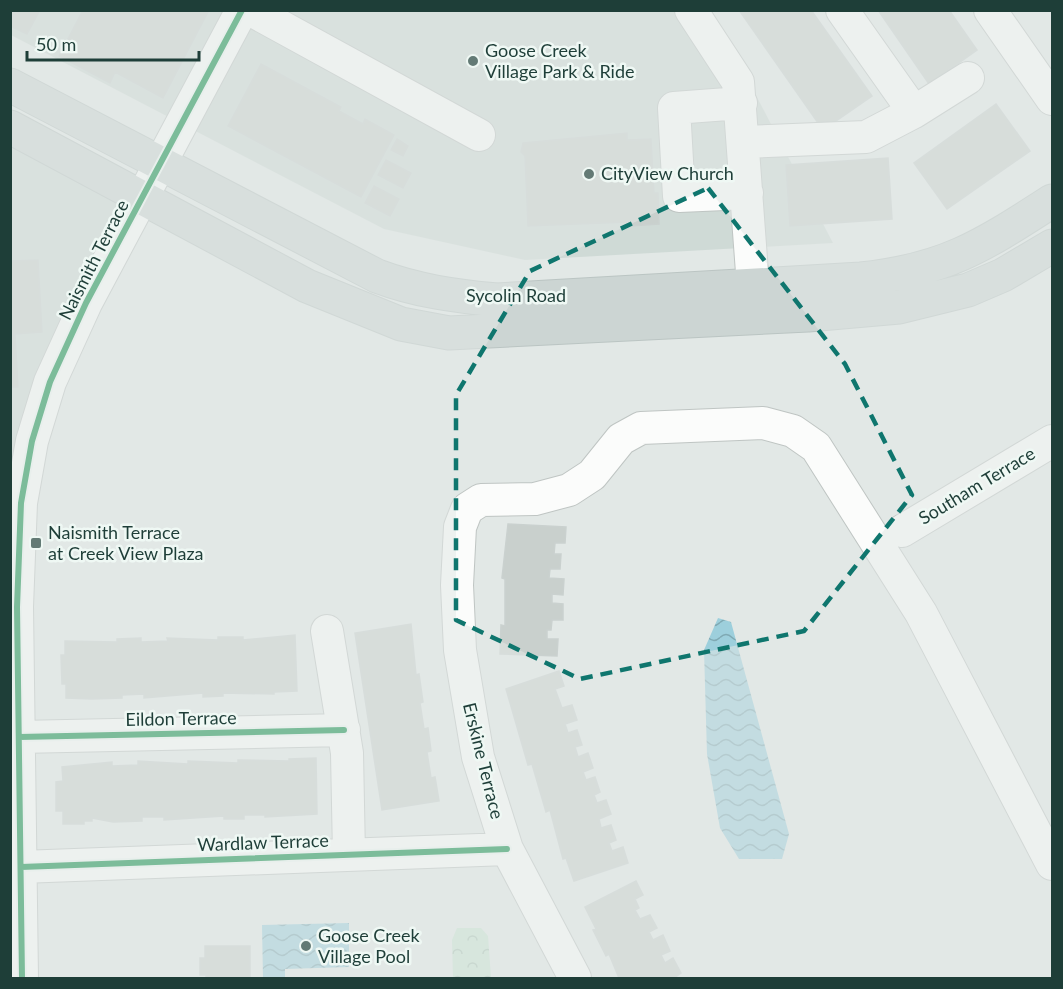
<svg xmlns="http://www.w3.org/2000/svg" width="1063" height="989" font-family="Lato,sans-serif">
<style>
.built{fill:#cfdad6}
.forest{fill:url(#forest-crowns)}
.water{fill:url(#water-waves)}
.building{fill:#c9d0cd;stroke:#cad1cf;stroke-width:1.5}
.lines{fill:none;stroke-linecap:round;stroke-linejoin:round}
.minor-casing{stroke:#bfc5c3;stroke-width:34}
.major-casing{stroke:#bbc5c3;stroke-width:35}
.minor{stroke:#fbfcfb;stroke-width:32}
.major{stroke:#ccd5d3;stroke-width:33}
.cycleway-casing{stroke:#eff8f4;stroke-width:10}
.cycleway{stroke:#00873e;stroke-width:6}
.marked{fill:none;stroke:#0f766e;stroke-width:4.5;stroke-dasharray:12 8;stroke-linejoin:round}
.poi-dot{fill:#637a75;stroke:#eff8f4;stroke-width:2}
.labels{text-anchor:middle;stroke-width:5;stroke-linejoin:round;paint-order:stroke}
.poi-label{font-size:18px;fill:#1e3e38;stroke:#eff8f4;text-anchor:start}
.street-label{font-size:18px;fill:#1e3e38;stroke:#eff8f4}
</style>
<defs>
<pattern id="forest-crowns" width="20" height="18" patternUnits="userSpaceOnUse" patternTransform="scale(1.5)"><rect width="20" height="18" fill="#c9e4d3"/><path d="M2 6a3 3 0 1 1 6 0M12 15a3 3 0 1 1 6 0" fill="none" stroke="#acc5b6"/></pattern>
<pattern id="water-waves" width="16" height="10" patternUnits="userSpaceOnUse" patternTransform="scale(1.5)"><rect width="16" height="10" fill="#9dcfdc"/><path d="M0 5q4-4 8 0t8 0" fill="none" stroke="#7fa9b3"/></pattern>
</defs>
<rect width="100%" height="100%" fill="#e2e8e6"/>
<path class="built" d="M10,11H712L833,243L525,260L384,229L11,35Z
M10,127L143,197L32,441L10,804Z"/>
<path class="forest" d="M457,928H481L488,936L491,978H453L452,940Z"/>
<path class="water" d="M718,618L731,622L789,834L782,859H739L720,828L707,754L704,650Z
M349,923V967L285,969V978H263L262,925Z"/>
<path class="building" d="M10,10H40L27,34L10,26Z
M83,10H209L163,98L115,72L110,83L59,56Z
M739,10H811L872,96L823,130Z
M878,10H949L977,50L929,84Z
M261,64L341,107L339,111L363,124L365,119L394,135L361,197L228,126Z
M996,104L1030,151L947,209L914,163Z
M627,133V140L651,139L654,193H658L659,224L630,226V222L528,226L525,156L521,152L523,143Z
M397,139L408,146L403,156L391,150Z
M888,158L892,219L790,226L786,165Z
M386,160L411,173L403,188L378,175Z
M374,186L399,199L390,216L365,203Z
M38,260L42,332L15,334L18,387H10V261Z
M508,524L566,527L565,543H555L554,554H561L560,569H550L549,578L564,579L563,595L552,594V603L563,604V620H552L551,630H547V639H558L557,656L500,654L501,625L505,626V579L502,578Z
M411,624L416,675L419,674L423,702L420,703L424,729L428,728L431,751L427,752L431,778L435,777L439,801L382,810L355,633Z
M295,635L297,691L274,692V694L223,693V696L203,697V693L144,698V694L122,695V698L92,699L66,698V684H62L61,655H65V641L117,642V639L141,638V642L168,641L167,638L218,640V637H243V640Z
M559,671L564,686L555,689L562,708L572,705L577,720L565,724L568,733L577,730L582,745L575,747L578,757L588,753L593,768L583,772L586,780L595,777L600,792L594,795L597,803L606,800L611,814L599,819L601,828L611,825L616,840L609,843L612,851L623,847L628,863L574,881L566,858L563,859L550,810L546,812L532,764L528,765L506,689Z
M316,758L317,814L265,817V815H244V819H224V816L164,820V817H142V821L113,822L92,818V821H84V824H63V811H56V782L63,781L62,767L112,762V766L138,765V761L188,764V761L238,763V760L289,761V759Z
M636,881L643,895L635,899L639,908L635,910L640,919L650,915L657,928L649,932L653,940L663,935L670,951L661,955L665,963L673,958L681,973L674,978H619L609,954L606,956L593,930L596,929L585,907Z
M205,946H250V978H206V975H200V958H205Z"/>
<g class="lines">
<g class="minor-casing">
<path id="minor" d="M251,10L479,135
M691,10L738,82L753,286
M842,10L914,112
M990,10L1052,99
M741,103L674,108L679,196L747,193
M743,142L866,137L914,112L968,78
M902,531L1052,441
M327,631L347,753L349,855
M19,737L344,730
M21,867L507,849
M22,978L17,607L21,503L32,441L50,382L86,303L242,10
M575,978L507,849L478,757L460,650L457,585L460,527L467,509L481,500L535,499L569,490L592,475L621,439L641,428L763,423L793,431L816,447L921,613L1052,864"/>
</g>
<g class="major-casing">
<path id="major" d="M10,85L377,276C417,291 455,296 497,300L861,279C946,270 982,246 1052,201
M10,127L307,286L401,324L449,333L808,315L899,307L968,290L1003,275L1052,246"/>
</g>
<use href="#minor" class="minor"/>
<use href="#major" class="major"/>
<g class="cycleway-casing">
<path id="cycleway" d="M19,737L344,730
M21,867L507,849
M22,978L17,607L21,503L32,441L50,382L86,303L242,10"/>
</g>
<use href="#cycleway" class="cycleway"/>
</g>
<path d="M0 0H1063V989H0ZM708,188L845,364L912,495L804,631L580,679L456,620V395L530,271Z" fill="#e2e8e6" fill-opacity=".55" fill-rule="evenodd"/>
<path class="marked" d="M708,188L845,364L912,495L804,631L580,679L456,620V395L530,271Z"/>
<g class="poi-dot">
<circle cx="473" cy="61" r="6"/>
<circle cx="589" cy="174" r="6"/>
<rect x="30" y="537" width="12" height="12" rx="3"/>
<circle cx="306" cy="946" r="6"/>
</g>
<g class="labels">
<g class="poi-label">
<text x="485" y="57">Goose Creek<tspan x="485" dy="21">Village Park &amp; Ride</tspan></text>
<text x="601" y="180">CityView Church</text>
<text x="48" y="539">Naismith Terrace<tspan x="48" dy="21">at Creek View Plaza</tspan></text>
<text x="318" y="942">Goose Creek<tspan x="318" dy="21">Village Pool</tspan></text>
</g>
<g class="street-label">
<text transform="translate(94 260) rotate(-63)" y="6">Naismith Terrace</text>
<text x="516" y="302">Sycolin Road</text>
<text transform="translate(977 486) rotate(-31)" y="6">Southam Terrace</text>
<text transform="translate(181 719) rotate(-1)" y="6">Eildon Terrace</text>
<text transform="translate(483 761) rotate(76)" y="6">Erskine Terrace</text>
<text transform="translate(263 843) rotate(-2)" y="6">Wardlaw Terrace</text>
</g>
</g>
<rect width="1063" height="989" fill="none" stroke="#1e3e38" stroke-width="24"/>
<path d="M27 51v9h172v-9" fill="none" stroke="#1e3e38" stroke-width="3"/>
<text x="36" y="51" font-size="18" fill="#1e3e38" stroke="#eff8f4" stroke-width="4.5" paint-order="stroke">50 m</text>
</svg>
